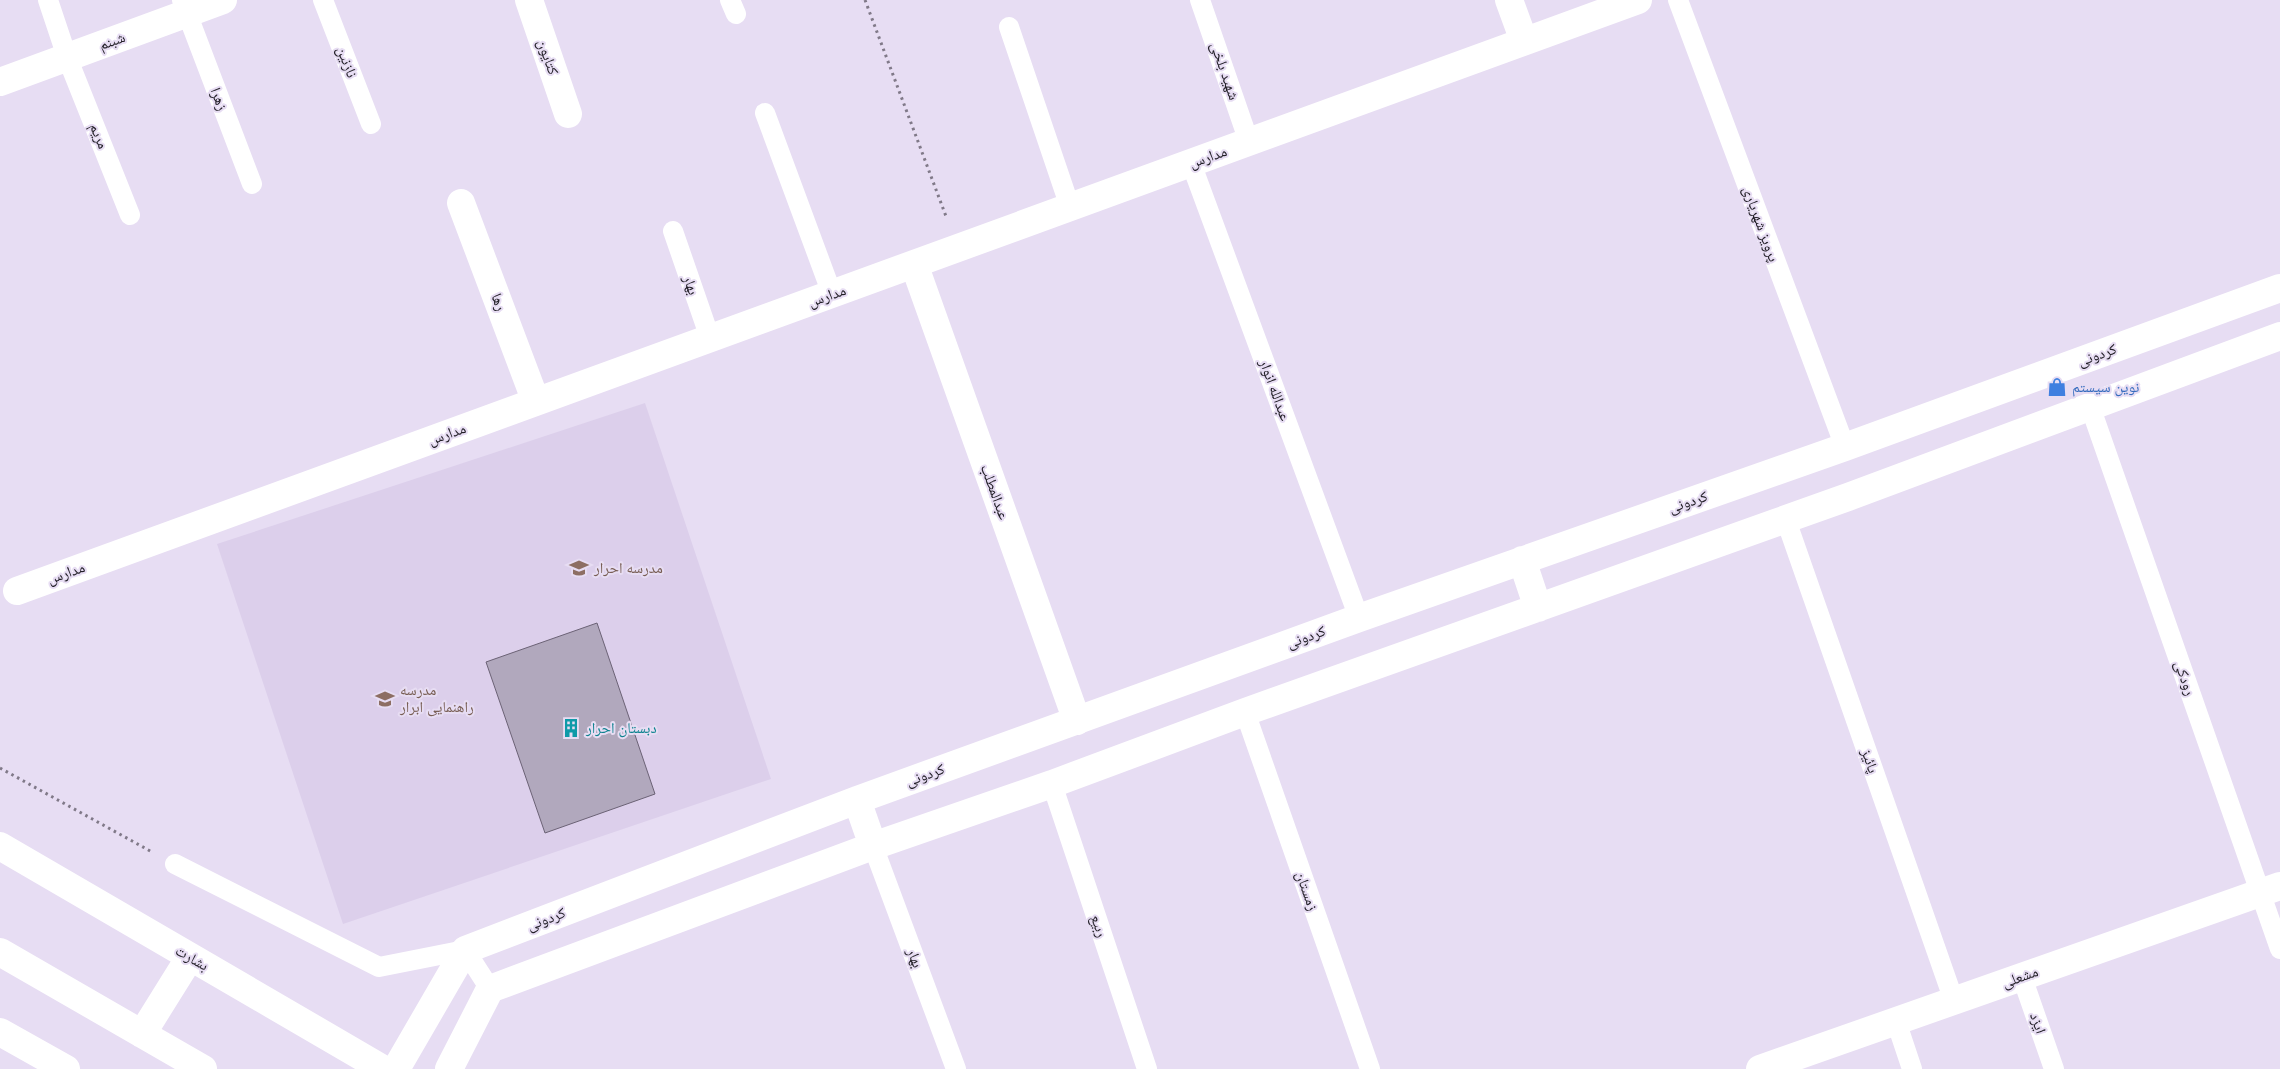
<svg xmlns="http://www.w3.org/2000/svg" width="2280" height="1069" font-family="'Nunito Sans','Noto Naskh Arabic',sans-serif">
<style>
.built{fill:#dccfeb}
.building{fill:#b1a8bd;stroke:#6b6275}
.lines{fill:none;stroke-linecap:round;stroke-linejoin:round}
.path{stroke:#807988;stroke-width:3;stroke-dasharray:2.5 4;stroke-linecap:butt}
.service{stroke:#fff;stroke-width:20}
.minor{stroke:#fff;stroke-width:28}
.tertiary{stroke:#fff;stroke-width:28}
.secondary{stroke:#fff;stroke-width:28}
.labels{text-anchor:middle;stroke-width:4;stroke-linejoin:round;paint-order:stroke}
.street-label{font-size:15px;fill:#232028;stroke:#e7ddf3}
.shop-label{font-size:15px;fill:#366cbe;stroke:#e7ddf3;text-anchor:start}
.education-label{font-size:15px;fill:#785e54;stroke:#e7ddf3;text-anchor:start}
.culture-label{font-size:15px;fill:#0d838f;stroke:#e7ddf3;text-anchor:start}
</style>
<rect width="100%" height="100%" fill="#e7ddf3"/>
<path class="built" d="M645,403L771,779L343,924L217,544Z"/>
<path class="building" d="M597,623L655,794L545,833L486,662Z"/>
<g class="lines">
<path class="path" d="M865,0L947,219
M0,768L152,852"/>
<path class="service" d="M48,0L67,57L130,215
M182,0L252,184
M323,0L371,124
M730,0L736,14
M1200,0L1249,142
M1678,0L1845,447
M1009,27L1070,207
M765,113L832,294
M1191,163L1359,618
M673,231L710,338
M2090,406L2280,949
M1786,520L1954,1001
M1245,712L1370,1069
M1052,784L1147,1069
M873,846L956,1069
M175,864L379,967L465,950L490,989
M2022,977L2054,1069
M1896,1021L1912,1069"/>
<path class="minor" d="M529,0L568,114
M1509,0L1524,41
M0,82L223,0
M461,203L536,402
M914,264L1077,721
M17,591L1638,0
M1760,1069L2280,886"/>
<path class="tertiary" d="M1522,560L1538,608
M857,800L873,846
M0,1032L66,1069
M396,1069L465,950L857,800L1359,618L1845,447L2280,288
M449,1069L490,989L873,846L1052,784L1245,712L1848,497L2280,336"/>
<path class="secondary" d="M0,846L383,1069
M0,952L203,1069
M142,1034L190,957"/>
</g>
<defs>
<g id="shop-bare" transform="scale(1.5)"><path d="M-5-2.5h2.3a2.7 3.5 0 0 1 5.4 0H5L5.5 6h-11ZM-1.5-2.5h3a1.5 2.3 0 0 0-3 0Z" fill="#3f7fe0" stroke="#e7ddf3" stroke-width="2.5" paint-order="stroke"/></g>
<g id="school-bare" transform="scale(1.5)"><path d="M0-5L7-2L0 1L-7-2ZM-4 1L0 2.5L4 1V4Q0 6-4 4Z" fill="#8d6e63" stroke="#e7ddf3" stroke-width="2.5" paint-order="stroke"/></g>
<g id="building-bare" transform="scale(1.5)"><path d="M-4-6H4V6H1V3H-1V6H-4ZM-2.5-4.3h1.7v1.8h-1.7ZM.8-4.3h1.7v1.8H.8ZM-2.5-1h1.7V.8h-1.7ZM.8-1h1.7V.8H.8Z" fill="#0f9aa8" stroke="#e7ddf3" stroke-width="2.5" paint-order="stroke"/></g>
</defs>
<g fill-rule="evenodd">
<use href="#shop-bare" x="2057" y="387"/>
<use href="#school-bare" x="579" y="568"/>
<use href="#school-bare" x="385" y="699"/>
<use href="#building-bare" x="571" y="728"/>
</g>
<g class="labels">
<g class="street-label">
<text transform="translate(112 41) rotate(-20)" y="5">شبنم</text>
<text transform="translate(548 57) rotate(71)" y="5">کتایون</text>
<text transform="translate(347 62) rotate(69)" y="5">نازنین</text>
<text transform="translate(1225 71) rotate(71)" y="5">شهید بلخی</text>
<text transform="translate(219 99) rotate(69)" y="5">زهرا</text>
<text transform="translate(99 136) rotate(68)" y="5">مریم</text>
<text transform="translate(1208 157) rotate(-20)" y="5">مدارس</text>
<text transform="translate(1761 224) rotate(70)" y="5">پرویز شهریاری</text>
<text transform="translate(691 285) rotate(71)" y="5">بهار</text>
<text transform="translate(827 296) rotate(-20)" y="5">مدارس</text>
<text transform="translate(499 302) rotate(69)" y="5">رها</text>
<text transform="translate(2097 355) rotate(-20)" y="5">کردونی</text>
<text transform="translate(1275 390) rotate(70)" y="5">عبدالله انوار</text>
<text transform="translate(447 434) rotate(-20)" y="5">مدارس</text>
<text transform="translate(995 492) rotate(70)" y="5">عبدالمطلب</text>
<text transform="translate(1688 502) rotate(-19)" y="5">کردونی</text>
<text transform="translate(66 573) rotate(-20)" y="5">مدارس</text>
<text transform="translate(1306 637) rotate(-20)" y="5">کردونی</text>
<text transform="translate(2185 678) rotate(71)" y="5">رودکی</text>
<text transform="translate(1870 761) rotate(71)" y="5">پائیز</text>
<text transform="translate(925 775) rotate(-20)" y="5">کردونی</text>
<text transform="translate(1307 891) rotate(71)" y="5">زمستان</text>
<text transform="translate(546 919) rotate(-21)" y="5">کردونی</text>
<text transform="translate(1099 926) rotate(72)" y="5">ربیع</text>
<text transform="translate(192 958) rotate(30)" y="5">بشارت</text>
<text transform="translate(915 958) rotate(69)" y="5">بهار</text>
<text transform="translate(2020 977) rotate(-20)" y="5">مشعلی</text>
<text transform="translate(2038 1023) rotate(71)" y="5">ایزد</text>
</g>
<g class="shop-label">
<text x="2072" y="392">نوین سیستم</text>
</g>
<g class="education-label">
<text x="594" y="573">مدرسه احرار</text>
<text x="400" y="695">مدرسه<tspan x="400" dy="17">راهنمایی ابرار</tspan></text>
</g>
<g class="culture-label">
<text x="586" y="733">دبستان احرار</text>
</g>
</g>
</svg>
